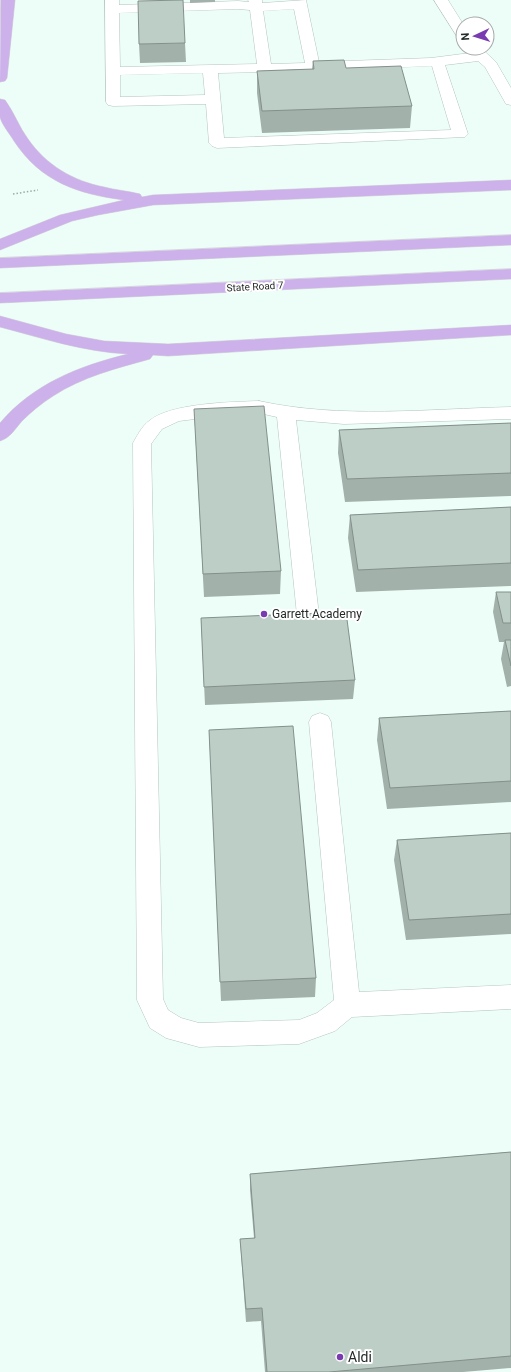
<svg xmlns="http://www.w3.org/2000/svg" width="511" height="1372" font-family="Roboto,sans-serif">
<style>
.lines{fill:none;stroke-linecap:round;stroke-linejoin:round}
.minor-casing{stroke:#b4c5be;stroke-width:1}
.major-casing{stroke:#d7d9d8;stroke-width:1}
.path{stroke:#9daaa5;stroke-width:1.5;stroke-dasharray:1.5 2;stroke-linecap:butt}
.minor{fill:#fff;fill-rule:evenodd}
.major{fill:#ccb1ea;fill-rule:evenodd}
.wall{fill:#a3b1ab}
.building{fill:#bdcec7;stroke:#84908b}
.poi-dot{fill:#793bb0;stroke:#fff;stroke-width:1.5}
.labels{text-anchor:middle;stroke-width:4;stroke-linejoin:round;paint-order:stroke}
.far-street-label{font-size:10px;fill:#232a27;stroke:#fff}
.poi-label{font-size:12px;fill:#232a27;stroke:#fff;text-anchor:start}
.near-poi-label{font-size:14px;fill:#232a27;stroke:#fff;text-anchor:start}
</style>
<rect width="100%" height="100%" fill="#edfef8"/>
<g class="lines">
<g class="minor-casing">
<path id="minor" d="M105,0H119V5L238,1L249,2L248,0H262V3L306,0L319,62L431,58L470,53L466,48H481L496,62L511,88V105L506,104L485,67L478,61L445,65L468,134L465,137L217,148L212,146L209,143L206,104L113,106L108,105L106,102ZM238,9L250,10L257,64L120,67L119,13ZM294,9L305,63L271,64L263,11ZM432,66L451,130L224,138L218,73L313,71ZM203,73L205,95L120,97V75Z
M434,0H448L463,24V39L458,38Z
M259,401C341,419 427,409 511,407V419L344,424L296,420L319,615L315,621L308,623L301,621L297,615L277,417L259,413L235,414L179,421L162,429L151,444L163,999L168,1010L181,1018L199,1023L299,1020L317,1013L334,1000L309,722L312,716L320,713L328,716L331,722L359,992L511,985V1009L352,1017L335,1031L299,1044L199,1047L166,1038L150,1028L137,1000L133,443C137,436 142,426 149,421C170,403 232,402 259,401Z"/>
</g>
<g class="major-casing">
<path id="major" d="M1,0H15L7,78L5,81L0,82Z
M0,99L5,100C14,112 19,127 28,139C46,165 73,181 104,187C115,190 128,191 140,194L142,197L153,195L511,180V190L153,205L98,215L72,221L0,250V239L60,215L124,200C78,194 41,182 14,141C10,134 2,125 0,117C0,112 0,104 0,99Z
M511,235V245L0,268V258Z
M511,269V279L0,303V293Z
M0,316L66,334L104,341L168,344L511,325V335L168,356L153,355L150,359C117,368 82,377 53,396C42,403 31,412 22,421C15,429 10,438 0,441V423C33,384 79,366 128,354C84,352 42,338 0,327Z"/>
</g>
<path class="path" d="M13,194L38,190"/>
<use href="#minor" class="minor"/>
<use href="#major" class="major"/>
</g>
<path class="wall" d="M190,0H215V2L190,3Z
M185,43L186,62L140,63L139,44Z
M313,61L346,68L412,106L410,128L262,133L257,93V71L312,69Z
M194,409L281,571L280,594L204,597Z
M511,423V496L345,502L338,453L339,430Z
M511,507V586L356,592L348,538L350,515Z
M496,592H511V686L507,687L501,659L504,642H499L493,612Z
M201,618L355,680L353,699L205,705Z
M511,711V802L387,809L377,740L379,718Z
M209,730L316,978L315,997L221,1001Z
M511,833V934L406,940L394,860L397,840Z
M511,1152V1368L463,1372H265L261,1321L246,1322L241,1254L240,1239L254,1238L250,1190V1174Z"/>
<path class="building" d="M183,0L185,43L139,44L138,1Z
M344,60L346,68L401,66L412,106L262,111L257,71L314,69L313,61Z
M264,406L281,571L203,574L194,409Z
M511,423V473L347,479L339,430Z
M511,507V563L358,570L350,515Z
M496,592H511V623H503Z
M346,612L355,680L204,687L201,618Z
M505,640H511V666Z
M511,711V781L390,788L379,718Z
M293,726L316,978L220,982L209,730Z
M511,833V914L409,920L397,840Z
M511,1152V1356L329,1372H267L262,1308L246,1309L240,1239L255,1238L250,1174Z"/>
<g class="poi-dot">
<circle cx="264" cy="614" r="4"/>
<circle cx="340" cy="1357" r="4"/>
</g>
<g class="labels">
<g class="far-street-label">
<text transform="translate(255 286) rotate(-3)" y="4">State Road 7</text>
</g>
<g class="poi-label">
<text x="272" y="618">Garrett Academy</text>
</g>
<g class="near-poi-label">
<text x="348" y="1362">Aldi</text>
</g>
</g>
<g transform="translate(475 36) rotate(266)"><circle r="19" fill="#ffffff" stroke="#a7aaa9"/>
<path d="M0-3L7 15L0 10L-7 15Z" fill="#793bb0"/>
<text y="-6" font-size="11" font-weight="bold" text-anchor="middle" fill="#232a27">N</text>
</g>
</svg>
